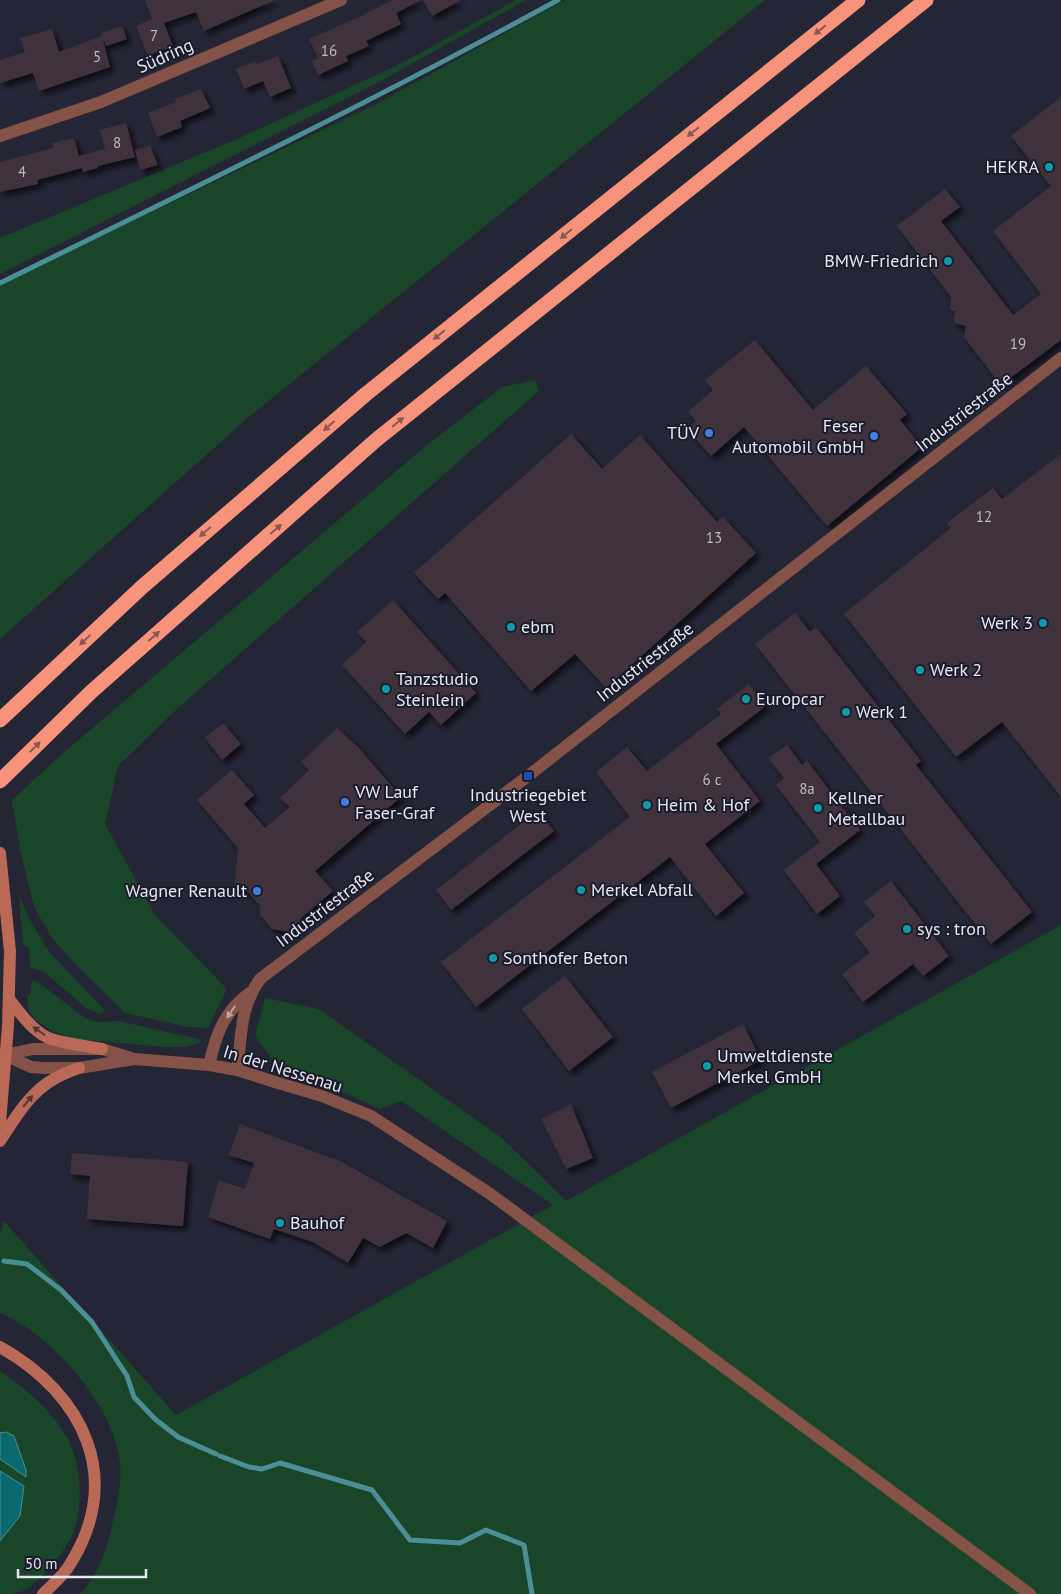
<svg xmlns="http://www.w3.org/2000/svg" width="1061" height="1594" font-family="'PT Sans',sans-serif">
<style>
.green{fill:#194528}
.water{fill:#0a686f;stroke:#4c8e96}
.lines{fill:none;stroke-linecap:round;stroke-linejoin:round}
.stream{stroke:#4c8e96;stroke-width:5}
.building{fill:#40323e;filter:url(#shadow)}
.minor{stroke:#845246;stroke-width:12}
.tertiary{stroke:#845246;stroke-width:12}
.secondary{stroke:#b96955;stroke-width:12}
.motorway{stroke:#f7937b;stroke-width:15}
.oneway{fill:#895853}
.oneway2{fill:#baa4a4}
.oneway3{fill:#52373a}
.culture-dot{fill:#0f9aa8;stroke:#1b1c2b;stroke-width:2}
.shop-dot{fill:#3f7fe0;stroke:#1b1c2b;stroke-width:2}
.transit-dot{fill:#1a4fb4;stroke:#1b1c2b;stroke-width:2}
.labels{text-anchor:middle;stroke-width:4;stroke-linejoin:round;paint-order:stroke}
.number-label{font-size:15px;fill:#bcbac4}
.street-label{font-size:18px;fill:#e6e7f1;stroke:#1b1c2b}
.poi-label{font-size:18px;fill:#e6e7f1;stroke:#1b1c2b;text-anchor:start}
</style>
<defs>
<filter id="shadow"><feDropShadow dx="4.5" dy="4.5" stdDeviation="2.5" flood-color="#0009"/></filter>
</defs>
<rect width="100%" height="100%" fill="#242535"/>
<path class="green" d="M516,0H526L381,81L0,274V238L237,139L402,63Z
M565,0H765L250,416L0,639V285L376,104Z
M535,380L539,391L177,709L118,766L105,824L155,915L227,989L208,1028L188,1027L125,1013L77,966L52,938L34,907L20,849L12,800L63,753L427,445L502,387Z
M19,895L28,916L47,949L106,1012L99,1014L85,1007L44,972L30,967L29,948L23,945Z
M1061,925V1594H80C96,1578 106,1552 111,1530C116,1507 122,1485 120,1462C114,1406 51,1334 0,1313V1233L4,1221L176,1415L553,1205L401,1101L380,1109L273,1061L255,1036L265,998L319,1009L502,1138L566,1201Z
M32,980L42,985L85,1018L96,1022L119,1021L199,1039L201,1042L186,1047H165L74,1039L52,1031L34,1019L28,1007L27,995H30Z
M0,1371C27,1390 53,1411 69,1441C81,1467 83,1501 75,1528C71,1543 54,1564 43,1575C26,1591 24,1594 0,1594V1541L20,1516L24,1486L0,1471V1459L26,1477L6,1432L0,1433Z"/>
<path class="water" d="M6,1432L14,1436L26,1470V1477L0,1459V1433Z
M0,1471L24,1486L20,1516L0,1541Z"/>
<g class="lines">
<path class="stream" d="M0,283C188,191 375,100 558,0
M4,1261L27,1264L61,1290L92,1322L127,1376L134,1397L155,1419L178,1437L216,1454
M220,1456L249,1467L262,1469L280,1463L372,1490L410,1540L460,1543L486,1530L524,1545L532,1594"/>
</g>
<path class="building" d="M145,0H275L204,31L196,12L164,23L173,46L148,56L136,26L152,19Z
M393,0H421L396,13L401,24L366,41L369,46L346,56L348,61L318,75L312,61L318,58L309,39L366,14V13Z
M423,0H461L432,16Z
M122,26L127,39L106,46L101,33Z
M52,29L59,52L102,36L110,67L39,91L33,73L0,83V60L25,52L20,38Z
M278,56L291,88L270,97L263,81L244,89L236,69L255,61L256,64Z
M201,89L210,108L180,121L182,127L157,137L148,113L176,102L175,99Z
M1061,97V340L1001,385L964,337L966,326L954,323L955,311L950,310L951,297L897,226L945,189L960,207L941,221L1013,315L1041,294L993,231L1051,186L1011,136Z
M126,123L135,157L98,166V168L83,172L82,168L37,180L38,184L0,192V162L54,148L52,143L74,138L79,156L105,149L100,130Z
M150,146L158,165L140,170L135,150Z
M755,340L813,410L866,366L907,414L900,420L922,447L827,526L744,427L711,456L687,429L696,421L688,412L713,390L705,380Z
M571,434L602,469L640,435L717,522L723,517L756,553L606,688L575,654L531,691L445,593L438,599L414,573Z
M1061,454V797L1002,722L956,757L844,614L951,528L947,523L993,488L1002,499Z
M393,600L476,693L441,725L429,712L405,734L342,665L366,642L357,632Z
M795,613L810,632L816,627L921,761L916,765L1032,912L991,944L755,644Z
M749,684L766,706L716,744L760,801L705,844L744,893L716,916L670,857L476,1007L441,962L630,817L596,772L627,747L647,771L721,714L717,709Z
M223,723L241,744L222,760L205,738Z
M337,728L358,747L401,797L315,871L333,891L300,919L303,923L290,932L272,929L260,915V906L248,892L234,891L238,848L197,800L232,770L254,795L244,804L265,828L290,807L280,798L309,770L301,762Z
M787,745L802,765L807,761L860,830L816,864L840,896L817,914L784,870L820,842L776,785L784,778L768,758Z
M538,811L554,831L451,910L436,890Z
M891,881L949,956L923,976L913,964L863,1002L842,974L870,953L854,933L875,916L864,902Z
M565,976L613,1037L569,1071L522,1009Z
M743,1024L761,1060L671,1108L652,1072Z
M571,1104L593,1158L566,1169L541,1119Z
M240,1124L342,1162L447,1221L433,1248L406,1233L380,1247L363,1238L348,1263L313,1242L274,1229L270,1239L208,1217L219,1180L245,1189L254,1163L229,1155Z
M72,1153L188,1162L183,1226L87,1219L90,1176L70,1174Z"/>
<g class="lines">
<path class="minor" d="M0,136L101,102L341,0"/>
<path class="tertiary" d="M5,1055L31,1067L44,1068H79L134,1059L209,1065L237,1070L278,1083L322,1096L371,1116L489,1193L1030,1594
M5,1055L33,1049H102L131,1058
M209,1065C216,1034 224,1011 251,992
M237,1070C242,1036 239,1009 260,979L528,776L1061,358"/>
<path class="secondary" d="M0,853L10,951L8,1026L0,1123
M9,999C21,1014 33,1032 51,1039C67,1044 86,1046 102,1049
M0,1141C15,1118 30,1092 54,1079C62,1074 71,1071 79,1068
M0,1347C84,1394 125,1479 69,1566C63,1576 52,1585 43,1594"/>
<path class="motorway" d="M0,720L142,587L366,394L858,0
M0,781L91,692L376,440L926,0"/>
</g>
<defs><path id="oneway-solid" d="M-6-.8H1V-3.2L6.5 0L1 3.2V.8H-6Z" transform="scale(1.25)"/></defs>
<g class="oneway">
<use href="#oneway-solid" transform="translate(820 30) rotate(141)"/>
<use href="#oneway-solid" transform="translate(693 132) rotate(141)"/>
<use href="#oneway-solid" transform="translate(566 234) rotate(141)"/>
<use href="#oneway-solid" transform="translate(439 335) rotate(141)"/>
<use href="#oneway-solid" transform="translate(398 422) rotate(-39)"/>
<use href="#oneway-solid" transform="translate(329 426) rotate(139)"/>
<use href="#oneway-solid" transform="translate(276 529) rotate(-41)"/>
<use href="#oneway-solid" transform="translate(205 532) rotate(139)"/>
<use href="#oneway-solid" transform="translate(154 636) rotate(-41)"/>
<use href="#oneway-solid" transform="translate(85 640) rotate(137)"/>
<use href="#oneway-solid" transform="translate(35 747) rotate(-44)"/>
</g>
<use class="oneway2" href="#oneway-solid" transform="translate(231 1012) rotate(124)"/>
<g class="oneway3">
<use href="#oneway-solid" transform="translate(39 1031) rotate(-145)"/>
<use href="#oneway-solid" transform="translate(28 1101) rotate(-50)"/>
</g>
<g class="culture-dot">
<circle cx="1049" cy="167" r="5"/>
<circle cx="948" cy="261" r="5"/>
<circle cx="1043" cy="623" r="5"/>
<circle cx="511" cy="627" r="5"/>
<circle cx="920" cy="670" r="5"/>
<circle cx="386" cy="689" r="5"/>
<circle cx="746" cy="699" r="5"/>
<circle cx="846" cy="712" r="5"/>
<circle cx="647" cy="805" r="5"/>
<circle cx="818" cy="808" r="5"/>
<circle cx="581" cy="890" r="5"/>
<circle cx="907" cy="929" r="5"/>
<circle cx="493" cy="958" r="5"/>
<circle cx="707" cy="1066" r="5"/>
<circle cx="280" cy="1223" r="5"/>
</g>
<g class="shop-dot">
<circle cx="709" cy="433" r="5"/>
<circle cx="874" cy="436" r="5"/>
<circle cx="345" cy="802" r="5"/>
<circle cx="257" cy="891" r="5"/>
</g>
<rect class="transit-dot" x="523" y="771" width="10" height="10" rx="2.5"/>
<g class="labels">
<g class="number-label">
<text x="154" y="41">7</text>
<text x="329" y="56">16</text>
<text x="97" y="62">5</text>
<text x="117" y="148">8</text>
<text x="22" y="177">4</text>
<text x="1018" y="349">19</text>
<text x="984" y="522">12</text>
<text x="714" y="543">13</text>
<text x="712" y="785">6 c</text>
<text x="807" y="794">8a</text>
</g>
<g class="street-label">
<text transform="translate(165 56) rotate(-24)" y="6">Südring</text>
<text transform="translate(964 412) rotate(-38)" y="6">Industriestraße</text>
<text transform="translate(645 662) rotate(-38)" y="6">Industriestraße</text>
<text transform="translate(325 908) rotate(-37)" y="6">Industriestraße</text>
<text transform="translate(283 1069) rotate(17)" y="6">In der Nessenau</text>
</g>
<g class="poi-label">
<text x="1039" y="173" text-anchor="end">HEKRA</text>
<text x="938" y="267" text-anchor="end">BMW-Friedrich</text>
<text x="864" y="432" text-anchor="end">Feser<tspan x="864" dy="21">Automobil GmbH</tspan></text>
<text x="699" y="439" text-anchor="end">TÜV</text>
<text x="1033" y="629" text-anchor="end">Werk 3</text>
<text x="521" y="633">ebm</text>
<text x="930" y="676">Werk 2</text>
<text x="396" y="685">Tanzstudio<tspan x="396" dy="21">Steinlein</tspan></text>
<text x="756" y="705">Europcar</text>
<text x="856" y="718">Werk 1</text>
<text x="355" y="798">VW Lauf<tspan x="355" dy="21">Faser-Graf</tspan></text>
<text x="528" y="801" text-anchor="middle">Industriegebiet<tspan x="528" dy="21">West</tspan></text>
<text x="828" y="804">Kellner<tspan x="828" dy="21">Metallbau</tspan></text>
<text x="657" y="811">Heim &amp; Hof</text>
<text x="591" y="896">Merkel Abfall</text>
<text x="247" y="897" text-anchor="end">Wagner Renault</text>
<text x="917" y="935">sys : tron</text>
<text x="503" y="964">Sonthofer Beton</text>
<text x="717" y="1062">Umweltdienste<tspan x="717" dy="21">Merkel GmbH</tspan></text>
<text x="290" y="1229">Bauhof</text>
</g>
</g>
<path d="M18 1569v8h128v-8" fill="none" stroke="#e6e7f1" stroke-width="2.5"/>
<text x="25" y="1569" font-size="15" fill="#e6e7f1" stroke="#1b1c2b" stroke-width="4" paint-order="stroke">50 m</text>
</svg>
